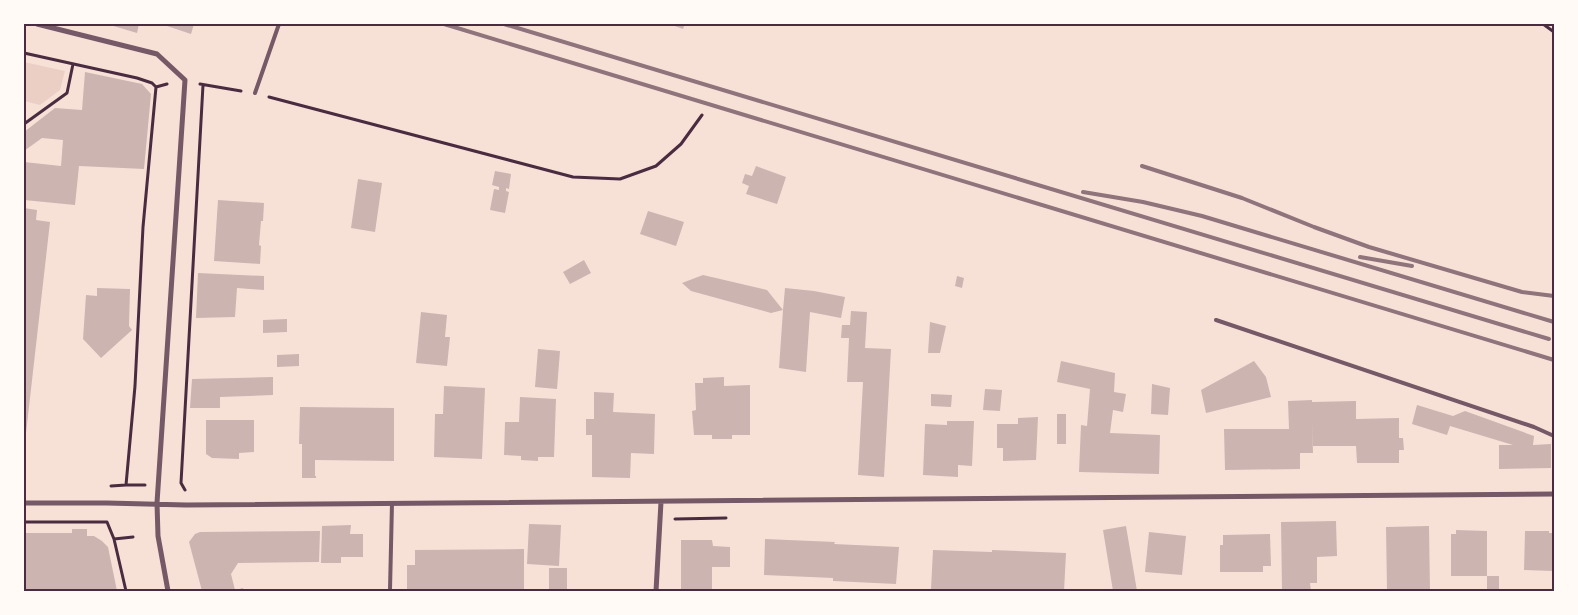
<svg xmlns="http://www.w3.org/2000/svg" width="1578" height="615" font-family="'Archivo Narrow',sans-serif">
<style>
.green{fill:#ebcfc5}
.building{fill:#ccb4b1}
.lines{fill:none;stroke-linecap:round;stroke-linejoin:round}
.path{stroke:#4a2c40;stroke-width:3}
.service{stroke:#755966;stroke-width:4}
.minor{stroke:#755966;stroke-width:5}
.rail{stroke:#8f747c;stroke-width:4}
.neatline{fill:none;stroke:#4a2c40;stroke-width:2}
</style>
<rect width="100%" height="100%" fill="#f7e1d7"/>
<path class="green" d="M24,62L65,71L60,90L40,105L24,101Z"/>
<path class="building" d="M110,24H139L137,33L110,25Z
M168,24H194L191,34L167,26Z
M669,24H685L683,29Z
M85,72L142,84L151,94L144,169L79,166L75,205L24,200V162L61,166L63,140L42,138L24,151V132L55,108L82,110Z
M756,166L786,177L777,204L746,194L749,186L742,183L745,174L752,176Z
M495,171L511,174L509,189L506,188V191L509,192L505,213L490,210L494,189L499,190V187L492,185Z
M358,179L382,183L375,232L351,228Z
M218,200L264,203L263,221H261L259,245L261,246L260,264L214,261Z
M24,208L37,210L36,220L50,222L25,442H24Z
M648,211L684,222L676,246L640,234Z
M584,260L591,273L570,284L563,272Z
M198,273L264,276V290L237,288L235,317L196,318Z
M703,275L767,290L783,310L785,288L814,291L845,297L841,318L810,312L806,372L779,368L783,310L771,313L691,291L682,283Z
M957,276L964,278L962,288L955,286Z
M97,288L130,289L129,326L132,330L101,358L83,339L86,295L97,296Z
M851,311L867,312L865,348L891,349L884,477L858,475L863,382H847L849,338H841L842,325H850Z
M421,312L447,315L445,337H450L447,366L416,363Z
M287,319V332L263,333V320Z
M930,322L946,326L940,353H928Z
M538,349L560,351L557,389L535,387Z
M299,354V366L277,367V355Z
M1061,361L1115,373L1114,392L1126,394L1123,412L1113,410L1110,433L1160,435L1159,474L1079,472L1081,425L1087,426L1090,389L1057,382Z
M1254,361L1266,377L1271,397L1206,413L1201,390Z
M273,377V395L220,397V408H190L192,379Z
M724,377V386L750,385V435H732V439H712V435H694L692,411L696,410L695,383H703V378Z
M1152,384L1170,388L1168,415L1151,414Z
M444,386L485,388L482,459L434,457L435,414H443Z
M985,389L1002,390L1000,411L983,410Z
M594,392L614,393L613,412L655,414L654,454L631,453L630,478L592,477V435H586V419H594Z
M931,394L952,395L951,407L931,406Z
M520,397L556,399L554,457H538V461L521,460V456L504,455L505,422H519Z
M1312,400V402L1356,401V419L1399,418V438H1403L1404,450H1399V463H1357L1356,446H1313L1312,420L1313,453H1300V469L1225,470L1224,429H1289L1288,401Z
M1417,405L1453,416L1465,411L1534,436L1533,445L1551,444V468L1499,469V445H1513L1450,426L1447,435L1412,424Z
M300,407L394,408V461L315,460V476H316V478H302V444H299Z
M1057,414H1066V444H1057Z
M1038,417L1036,460L1003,461V448H997V424H1018V418Z
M206,420H254V452L239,453V459L212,458L206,454Z
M947,421H974L972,466L958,465V477L923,475L925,424L947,425Z
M1336,521L1337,556L1317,557V583H1310L1311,591H1282L1281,522Z
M529,524L561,525L559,566L527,564Z
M351,525L350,534H363V557H341V563H321L322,526Z
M1126,526L1137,591H1113L1103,530Z
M1429,526L1430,591H1387L1386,527Z
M72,529H87V536H94L102,541L108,547L117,591H24V533H72Z
M1456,530L1487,531V576H1499V591H1487V576H1451V534H1456Z
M320,531L319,562L238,563L231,574L235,590L243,588L244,591H202L189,542L195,534L200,532Z
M1525,531H1549V533H1554V571L1524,570Z
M1149,532L1186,536L1182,575L1145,572Z
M1270,534L1271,566H1263V572H1220V545H1223V535Z
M765,539L835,542L834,544L899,547L896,584L833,581V578L764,575Z
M681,540H712L713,546L730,547V567H712V591H681Z
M524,549V591L407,590V565H415V550Z
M933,550L992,552V550L1066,553L1064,591L931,589Z
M549,568H567V591H549Z"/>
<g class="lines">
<path class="path" d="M1543,24L1554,32
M24,53L137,78L152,83L156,87
M200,84L241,91
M156,87L167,84
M269,97L573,177L620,179L656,166L681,144L702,115
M24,124L67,93L73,64
M126,485H145
M111,486L126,485L135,386L143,227L156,87
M185,490L181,483L203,85
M675,519L726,518
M24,522H107L114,539L126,591
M114,539L133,537"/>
<path class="service" d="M255,93L279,24
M1216,320L1534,427L1554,436
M388,591L390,590L392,503"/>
<path class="minor" d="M37,24L157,54L185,80L157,503L158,536L168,591
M24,503H107L186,505L1554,494
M656,591L661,502"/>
<path class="rail" d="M444,24L1554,360
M504,24L1549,339
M1142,166L1242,198L1314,227L1369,247L1522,292L1554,296
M1083,192L1143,202L1202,216L1554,322
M1360,257L1412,266"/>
</g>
<rect width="1578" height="615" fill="none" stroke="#fffaf5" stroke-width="50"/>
<rect x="25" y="25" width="1528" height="565" class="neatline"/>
</svg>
